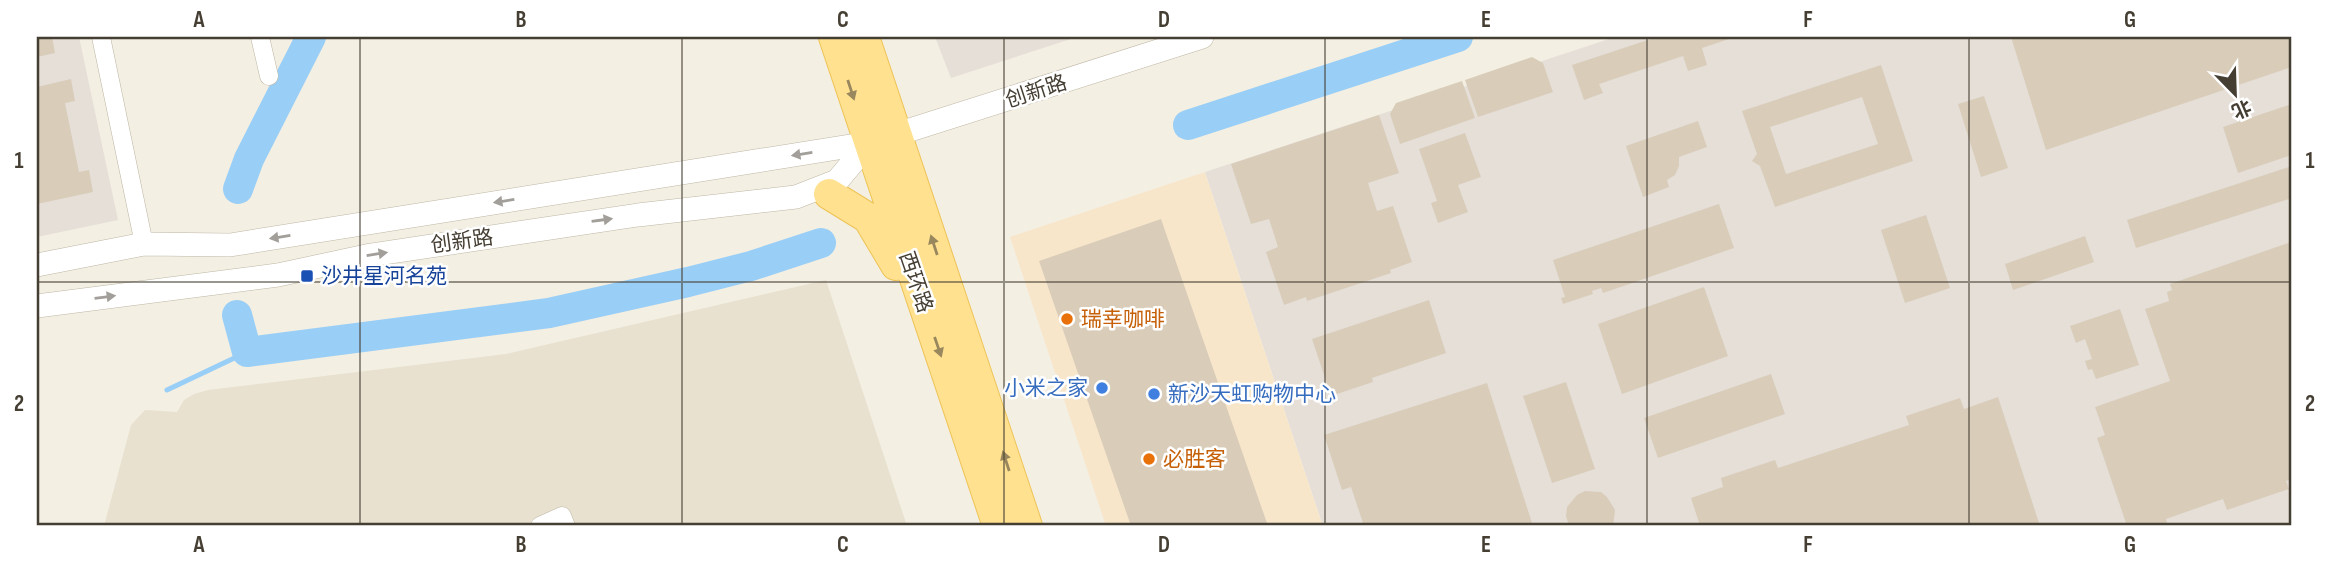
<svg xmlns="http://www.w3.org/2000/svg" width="2329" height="563" font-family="'Sofia Sans Condensed','Noto Sans SC',sans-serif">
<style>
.residential{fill:#e8e1d0}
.commercial{fill:#f8e6cb}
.industrial{fill:#e5dfd8}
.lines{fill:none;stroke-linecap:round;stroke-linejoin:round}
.stream{stroke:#99cef6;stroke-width:5}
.river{stroke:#99cef6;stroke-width:30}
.building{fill:#d9cdba;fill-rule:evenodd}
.minor-casing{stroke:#bfb7a5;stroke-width:19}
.tertiary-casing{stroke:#bfb7a5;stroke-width:24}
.primary-casing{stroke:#eec356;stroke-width:32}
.minor{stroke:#fff;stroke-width:18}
.tertiary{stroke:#fff;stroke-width:23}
.primary{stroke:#ffe190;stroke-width:30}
.oneway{fill:#99875d}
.oneway2{fill:#a29e99}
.grid{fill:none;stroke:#453e33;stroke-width:2;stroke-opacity:0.55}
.transit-dot{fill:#1a4fb4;stroke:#fff;stroke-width:2.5}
.food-dot{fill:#e8710a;stroke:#fff;stroke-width:2.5}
.shop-dot{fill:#3f7fe0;stroke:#fff;stroke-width:2.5}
.labels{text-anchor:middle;stroke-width:5;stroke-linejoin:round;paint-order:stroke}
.street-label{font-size:21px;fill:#453e33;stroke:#fff}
.transit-label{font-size:21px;fill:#164399;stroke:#fff;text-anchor:start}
.food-label{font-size:21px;fill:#c56008;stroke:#fff;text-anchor:start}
.shop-label{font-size:21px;fill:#366cbe;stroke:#fff;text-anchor:end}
.neatline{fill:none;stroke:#453e33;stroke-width:2.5}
.grid-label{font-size:23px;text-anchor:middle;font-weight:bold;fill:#453e33}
</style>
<rect width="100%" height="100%" fill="#f3efe3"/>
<path class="residential" d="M826,280L907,526H104L131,425L145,410L177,412L184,400L194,394L208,390L506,354Z"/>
<path class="commercial" d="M1205,172L1323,526H1106L1010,237Z"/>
<path class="industrial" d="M37,37H79L118,220L37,237Z
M935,37H1077L951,78Z
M1615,37H2292V523L2282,526H1323L1205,172Z"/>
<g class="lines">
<path class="stream" d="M167,390L247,352"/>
<path class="river" d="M1188,125L1458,37
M238,189L249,159L311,37
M237,315L247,352L549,313L688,282L751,266L821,243"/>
</g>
<path class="building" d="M37,37H52L55,53L37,57Z
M1657,37H1735L1702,48L1707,65L1688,71L1683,56L1599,84L1603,93L1584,100L1572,65Z
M2011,37H2292V67L2046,150Z
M1532,57L1543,63L1553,92L1478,117L1465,80Z
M1881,65L1913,161L1775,207L1760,166L1752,161L1757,154L1742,111ZM1862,97L1878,144L1786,174L1770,127Z
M71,79L75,101L65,103L79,172L89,170L93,192L37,204V87Z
M1462,81L1475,118L1400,144L1390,114L1396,103Z
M1984,96L2008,168L1981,177L1958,104Z
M2292,104V155L2238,173L2223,127Z
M1379,115L1399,173L1368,183L1377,211L1393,206L1412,262L1390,270L1391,273L1307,301L1306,297L1284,305L1266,252L1278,247L1269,219L1251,224L1231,164Z
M1698,121L1707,147L1679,157V166L1675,175L1667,180L1669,187L1643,197L1626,146Z
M1465,133L1481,177L1458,185L1468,212L1438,223L1431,203L1437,201L1419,149Z
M2292,166V198L2136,248L2127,220Z
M1719,204L1734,248L1603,293L1601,288L1592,291L1593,294L1563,304L1561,298L1565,297L1553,260Z
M1926,215L1950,288L1905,303L1881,230Z
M1161,219L1268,526H1131L1039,261Z
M2085,236L2094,262L2013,290L2005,264Z
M2291,242L2292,479L2286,481L2289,489L2227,510L2223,499L2166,519L2168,526H2136L2135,524L2127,526L2097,438L2105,435L2095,407L2170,381L2145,309L2169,301L2167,292L2172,290L2170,284Z
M1704,287L1728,356L1622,394L1598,324Z
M1429,300L1446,353L1372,378L1373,382L1331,396L1312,339Z
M2120,309L2139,365L2096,379L2092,369L2088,370L2085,361L2092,359L2085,339L2076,343L2070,326Z
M1771,374L1785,414L1658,458L1644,418Z
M1566,382L1595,469L1552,483L1523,396Z
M1487,383L1533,526H1364L1351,487L1342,490L1324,435Z
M1998,397L2040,526H1700L1691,498L1723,487L1721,478L1775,460L1778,468L1909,425L1906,416L1960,398L1964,409Z
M1585,491L1601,492L1607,497L1615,510L1613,526H1569L1566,516L1567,507L1577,495Z"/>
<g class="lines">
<g class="minor-casing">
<path id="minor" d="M101,37L144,244
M260,37L269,76
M540,526L562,516L566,526"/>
</g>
<g class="tertiary-casing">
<path id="tertiary" d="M37,265L144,244L230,245L869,143L1202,37
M37,306L278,275L371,255L638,215L796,197L837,181L869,143"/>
</g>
<g class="primary-casing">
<path id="primary" d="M834,37L998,526
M864,37L1027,526
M829,194L868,218L896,265"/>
</g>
<use href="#minor" class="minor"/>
<use href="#tertiary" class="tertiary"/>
<use href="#primary" class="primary"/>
</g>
<defs><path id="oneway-solid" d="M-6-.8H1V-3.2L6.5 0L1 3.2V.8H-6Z" transform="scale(1.75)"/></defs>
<g class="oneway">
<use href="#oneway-solid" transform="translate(851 90) rotate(72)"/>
<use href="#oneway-solid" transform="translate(934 245) rotate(-108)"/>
<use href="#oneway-solid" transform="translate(938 347) rotate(71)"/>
<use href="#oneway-solid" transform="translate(1006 461) rotate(-108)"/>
</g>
<g class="oneway2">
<use href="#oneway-solid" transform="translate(802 154) rotate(171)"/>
<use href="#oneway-solid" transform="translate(504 201) rotate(171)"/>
<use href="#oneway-solid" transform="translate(602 220) rotate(-8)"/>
<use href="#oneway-solid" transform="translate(280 237) rotate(171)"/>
<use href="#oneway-solid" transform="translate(377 254) rotate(-9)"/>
<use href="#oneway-solid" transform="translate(105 297) rotate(-7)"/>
</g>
<path class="grid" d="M360,37V526M682,37V526M1004,37V526M1325,37V526M1647,37V526M1969,37V526M37,282H2292"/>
<rect class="transit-dot" x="300" y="269" width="14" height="14" rx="3.5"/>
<g class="food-dot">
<circle cx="1067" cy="319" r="7"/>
<circle cx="1149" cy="459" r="7"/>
</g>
<g class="shop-dot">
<circle cx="1102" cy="388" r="7"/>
<circle cx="1154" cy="394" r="7"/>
</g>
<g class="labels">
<g class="street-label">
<text transform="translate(1036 91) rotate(-18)" y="7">创新路</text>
<text transform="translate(462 241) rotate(-8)" y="7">创新路</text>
<text transform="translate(916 282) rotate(71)" y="7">西环路</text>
</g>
<g class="transit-label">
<text x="321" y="283">沙井星河名苑</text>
</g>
<g class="food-label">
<text x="1081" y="326">瑞幸咖啡</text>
<text x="1163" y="466">必胜客</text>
</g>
<g class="shop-label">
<text x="1088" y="395">小米之家</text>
<text x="1168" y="401" text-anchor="start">新沙天虹购物中心</text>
</g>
</g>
<rect width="2329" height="563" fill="none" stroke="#ffffff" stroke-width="77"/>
<g transform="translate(2235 94) rotate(157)" stroke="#ffffff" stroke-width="5" paint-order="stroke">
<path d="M0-5L12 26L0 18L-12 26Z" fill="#453e33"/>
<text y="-10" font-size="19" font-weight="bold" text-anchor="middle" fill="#453e33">北</text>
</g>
<rect x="38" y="38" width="2252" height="486" class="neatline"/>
<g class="grid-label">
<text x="199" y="27">A</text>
<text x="521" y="27">B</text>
<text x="843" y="27">C</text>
<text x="1164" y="27">D</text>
<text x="1486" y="27">E</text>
<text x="1808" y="27">F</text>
<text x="2130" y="27">G</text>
<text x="19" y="168">1</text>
<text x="2310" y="168">1</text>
<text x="19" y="411">2</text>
<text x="2310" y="411">2</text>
<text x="199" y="552">A</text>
<text x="521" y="552">B</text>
<text x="843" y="552">C</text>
<text x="1164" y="552">D</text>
<text x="1486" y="552">E</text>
<text x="1808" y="552">F</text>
<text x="2130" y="552">G</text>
</g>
</svg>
